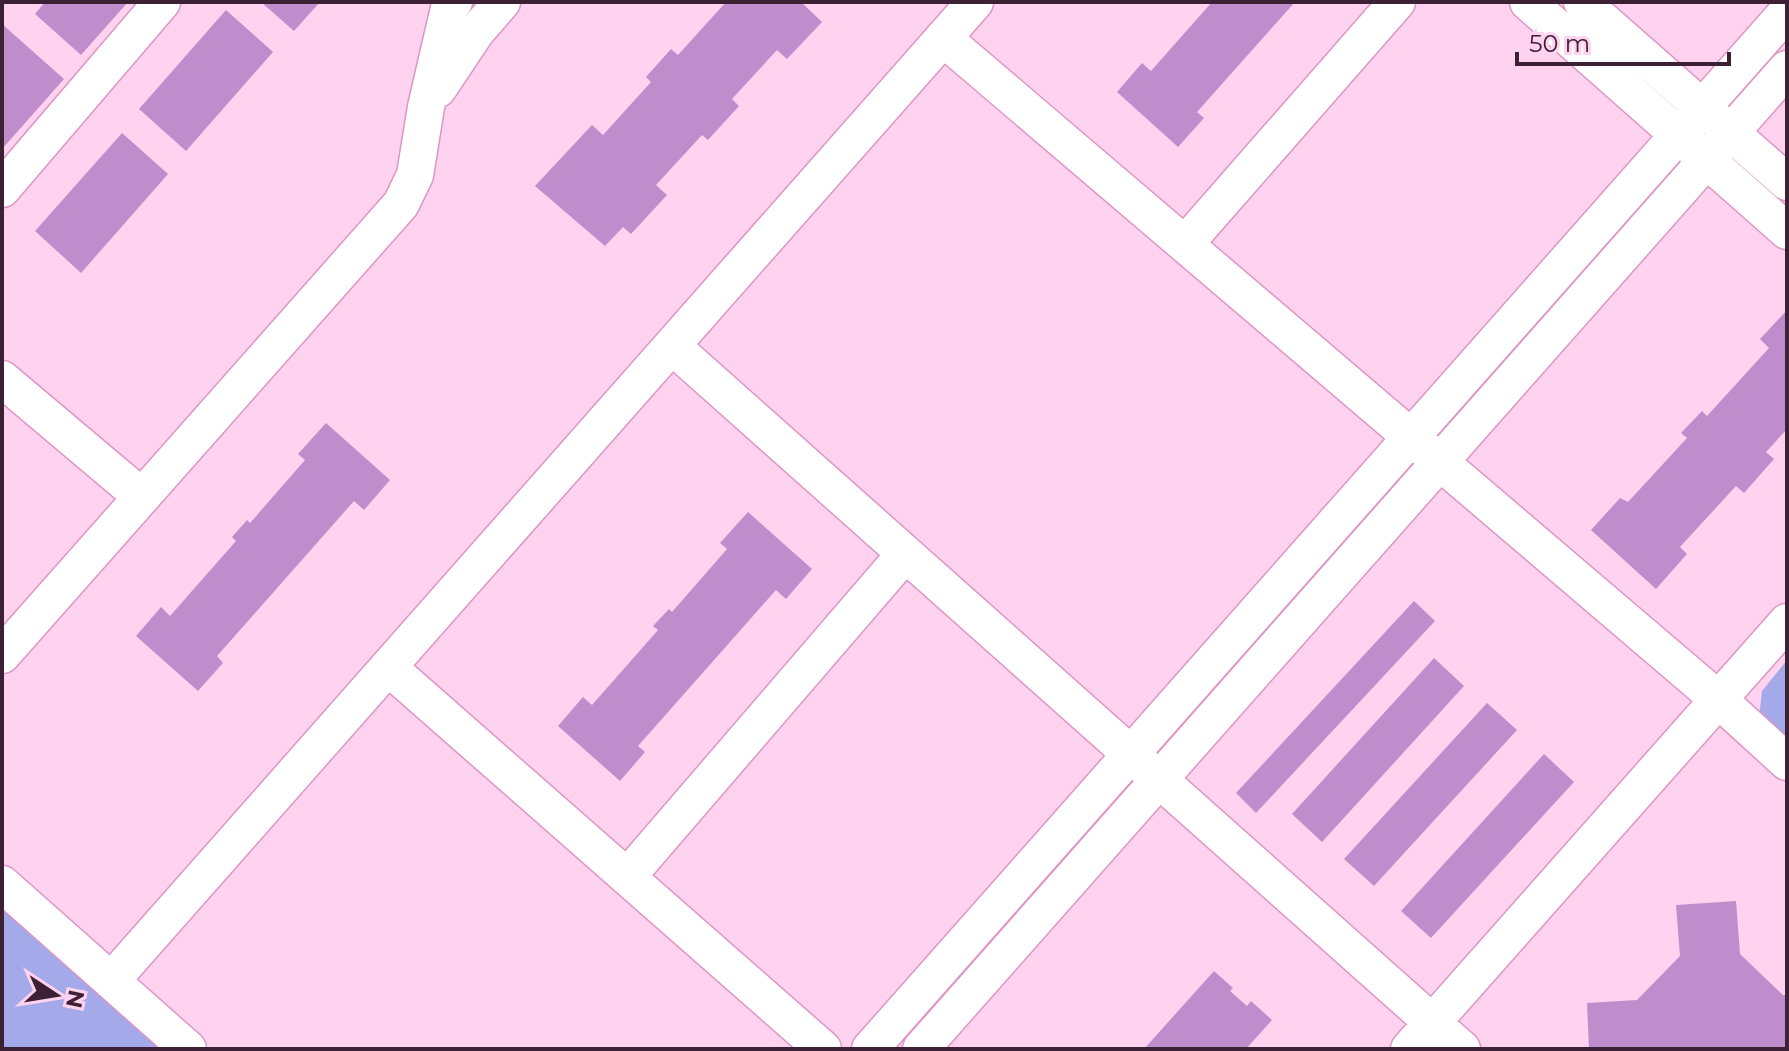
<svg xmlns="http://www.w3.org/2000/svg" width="1789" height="1051" font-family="Montserrat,sans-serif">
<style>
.green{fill:#a4a9e9}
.building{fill:#bf8dcb}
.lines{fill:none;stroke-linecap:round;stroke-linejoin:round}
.minor-casing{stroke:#dd96c5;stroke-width:39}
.minor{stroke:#fff;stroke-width:36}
</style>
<rect width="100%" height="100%" fill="#ffd2ef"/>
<path class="green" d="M1787,660V742L1759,718L1762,691Z
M2,908L162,1049H2Z"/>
<path class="building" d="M45,2H128L81,55L35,14Z
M261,2H320L294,31Z
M726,2H801L822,22L787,59L777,50L732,99L739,106L708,140L702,135L656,185L667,195L631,234L623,227L605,246L535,186L592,125L603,135L651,82L646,77L671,49L678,55Z
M1212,2H1295L1197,112L1204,118L1178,147L1117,92L1142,63L1151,71Z
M226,10L273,52L186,151L139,109Z
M2,24L64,79L2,149Z
M122,133L168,174L81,273L35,231Z
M1787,310V429L1766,452L1774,459L1744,493L1736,486L1680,547L1687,554L1656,589L1591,530L1620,498L1628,502L1687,438L1681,433L1702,411L1707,416L1769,348L1760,339Z
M326,423L390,480L364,510L354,501L217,656L223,663L198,691L136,636L161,607L170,616L236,541L232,537L247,520L250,523L305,460L298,454Z
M748,512L812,569L786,599L776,590L638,746L645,752L620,781L558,726L583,697L592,705L658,630L653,626L669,609L672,612L727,549L720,543Z
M1414,601L1435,621L1256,813L1236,793Z
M1434,658L1464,686L1322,842L1292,814Z
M1487,703L1517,730L1374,886L1344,859Z
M1544,754L1574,782L1431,938L1401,911Z
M1736,901L1740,954L1783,995H1787V1049H1589L1587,1003L1637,1000L1680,956L1676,905Z
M1214,971L1233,988L1230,991L1247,1006L1251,1001L1272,1020L1246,1049H1144Z"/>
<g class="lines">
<g class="minor-casing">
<path id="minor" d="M1528,2L1787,231
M1582,2L1787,182
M943,38L1719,700L1787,762
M438,89L476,32L502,2
M2,189L162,2
M1185,244L1397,2
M672,346L1462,1049
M2,379L142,497
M2,655L401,204L415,175L426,107L449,8L454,2
M388,667L823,1049
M627,877L905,554
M2,884L188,1049
M111,981L975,2
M870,1049L1787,12
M921,1049L1787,69
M1409,1049L1787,622"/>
</g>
<use href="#minor" class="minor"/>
</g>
<rect width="1789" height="1051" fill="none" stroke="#3c2033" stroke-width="8"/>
<g transform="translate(56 995) rotate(102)" stroke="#ffd2ef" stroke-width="6" paint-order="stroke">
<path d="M0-6L14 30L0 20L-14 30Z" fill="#3c2033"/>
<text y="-12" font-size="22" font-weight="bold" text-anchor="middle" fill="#3c2033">N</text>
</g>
<path d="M1517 52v12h212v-12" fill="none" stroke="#3c2033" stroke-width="4"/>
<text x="1529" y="52" font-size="24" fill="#3c2033" stroke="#ffd2ef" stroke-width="6" paint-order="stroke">50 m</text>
</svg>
